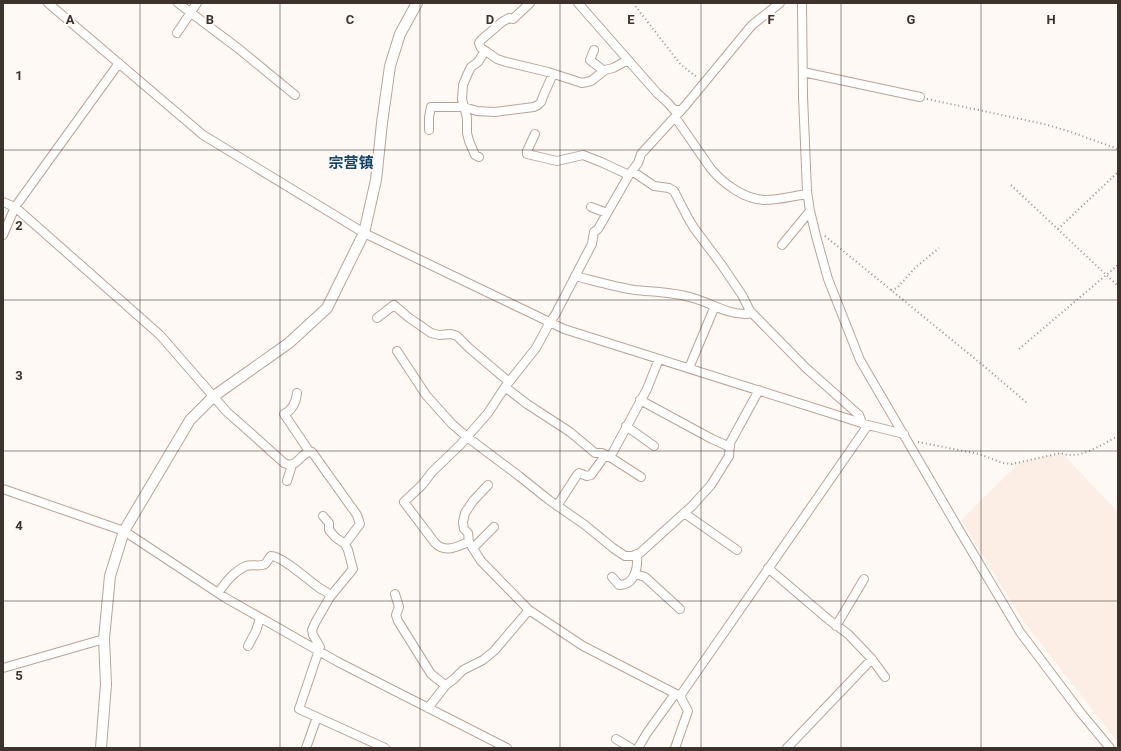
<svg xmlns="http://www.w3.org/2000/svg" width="1121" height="751" font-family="Roboto,'Noto Sans SC',sans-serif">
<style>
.built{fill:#fcede5}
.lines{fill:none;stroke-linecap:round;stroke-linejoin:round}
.minor-casing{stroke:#bda393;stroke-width:10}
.tertiary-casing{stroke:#bda393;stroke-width:12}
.path{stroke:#99918c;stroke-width:2;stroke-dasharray:1 3;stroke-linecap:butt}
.minor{stroke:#fff;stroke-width:8}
.tertiary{stroke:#fff;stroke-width:10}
.grid{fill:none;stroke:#3d322c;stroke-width:1;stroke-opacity:0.55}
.labels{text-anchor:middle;stroke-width:4;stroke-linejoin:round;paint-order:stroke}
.district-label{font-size:15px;font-weight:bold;fill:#154569;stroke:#fef9f5}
.grid-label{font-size:13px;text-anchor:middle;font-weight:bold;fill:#3d322c;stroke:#fef9f5;stroke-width:4;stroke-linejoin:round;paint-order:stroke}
</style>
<rect width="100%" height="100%" fill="#fef9f5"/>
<path class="built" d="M1062,453L1118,512V738L1116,740L1024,622L961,520L1019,463Z"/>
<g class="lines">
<g class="minor-casing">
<path id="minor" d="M48,3L203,135L364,233L564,329L868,425L904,434
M178,3L239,49L295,95
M530,3L513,19L509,18L502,22L481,40L479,43L481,48L487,52L497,59L506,62L548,72L582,83L591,81L605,70L613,68L628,60
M578,3L657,93L668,103L674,110H681
M802,3L803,96L807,191L810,211L816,236L828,279L860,360L961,533L1020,632L1081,713L1110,748
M177,33L197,3
M594,50L590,60L604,71
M803,72L920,97
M675,117L711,169C724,184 744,199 764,200C779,200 793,196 807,194
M429,130V117L431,107H464L477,111L495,112L534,107L538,105L541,102L544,94L553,74
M535,134L527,151V154L557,161L583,155L601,162L629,175
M479,157L475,155L469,141L467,133V118L462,99L463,85L468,73L471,67L478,62L485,51
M632,171L654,186L669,188L674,191L688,218L694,228L721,264L742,295L750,311L806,368L859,415L862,423
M3,202L15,207L160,335L227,412L253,435L284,463C298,470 300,451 312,452L357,515L360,524L345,544L348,550L353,569L330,597L315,623L312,630L313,635L320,647L299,709L385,748
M591,207L607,213
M3,235L15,207L119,63
M782,245L810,211
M575,276C595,281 615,287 635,290C654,292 674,292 693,298C711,303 728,315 748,314L750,311
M377,318L394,305L408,317L431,333L439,335L451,334L457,336L469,348L509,382
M397,351L426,395L452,424L467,437L519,476L549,500L585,525L613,548L625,556H632L640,553L692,506L711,485L729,456L730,443L759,390
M689,368L715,306
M505,387L527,404L570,432L595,453H602L610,457L641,477
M297,393C296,402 293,410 284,414L309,451
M640,400L712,439L730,447
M626,426L654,446
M287,481L292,465
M488,485L473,501L465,513L463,522L464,529L468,533L469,542L481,561L529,610L583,646L680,696
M3,489L124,531L224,597L338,662L507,748
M557,506L577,475L579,473L587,476L591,475L604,457H610L613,452L647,389L659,359
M684,513L737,550
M323,516L329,523V530L335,537L345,544
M469,542C457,546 446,554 435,543L404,502L422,485L432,472L460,445L488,413L505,387L536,348L550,322L555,315L592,244L594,232L598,229L629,175L638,163L641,154L685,106L752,25L780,3
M473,548L494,527
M768,568L829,620L848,634L871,658L885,677
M635,574L645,577L680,609
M612,577L619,585C636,585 638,566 637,554
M218,593C226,582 233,572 246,566C252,564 260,567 265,564C267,562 269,558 271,556C282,556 308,580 318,587C322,590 327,592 331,595
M395,594L399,607L396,615L398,621L431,674L445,685
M836,626L864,579
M248,646L256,631L260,618
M3,668L104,639
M428,708L446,685L454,679L463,670L483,660L494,651L529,610
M616,739L631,748
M306,748L317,717
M638,748L647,733L675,694
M675,748L688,711L680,696L868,425
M787,748L872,659"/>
</g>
<g class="tertiary-casing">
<path id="tertiary" d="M101,748L106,684L104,639L110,576L124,531L190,420L214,396L289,343L327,308L364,233L376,180L382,123L390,66L400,34L417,3"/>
</g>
<path class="path" d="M633,3L681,65L698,78
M927,99L1044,124L1071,132L1118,149
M1011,185L1118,286
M1058,229L1118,172
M825,236L985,367L1027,403
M891,290L897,288L915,268L939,248
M1019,349L1118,265
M918,442L979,454L1003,463L1012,464L1061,453C1078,461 1103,444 1118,436"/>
<use href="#minor" class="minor"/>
<use href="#tertiary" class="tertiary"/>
</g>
<path class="grid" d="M140,3V748M280,3V748M420,3V748M560,3V748M701,3V748M841,3V748M981,3V748M3,150H1118M3,300H1118M3,451H1118M3,601H1118"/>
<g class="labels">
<g class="district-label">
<text x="351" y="168">宗营镇</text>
</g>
</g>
<g class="grid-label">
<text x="70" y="24">A</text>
<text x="210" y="24">B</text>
<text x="350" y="24">C</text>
<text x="490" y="24">D</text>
<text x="631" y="24">E</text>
<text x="771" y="24">F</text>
<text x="911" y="24">G</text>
<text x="1051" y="24">H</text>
<text x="19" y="80">1</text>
<text x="19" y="230">2</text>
<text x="19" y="380">3</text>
<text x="19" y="530">4</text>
<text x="19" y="680">5</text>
</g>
<rect width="1121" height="751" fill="none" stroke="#3d322c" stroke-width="8"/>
</svg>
